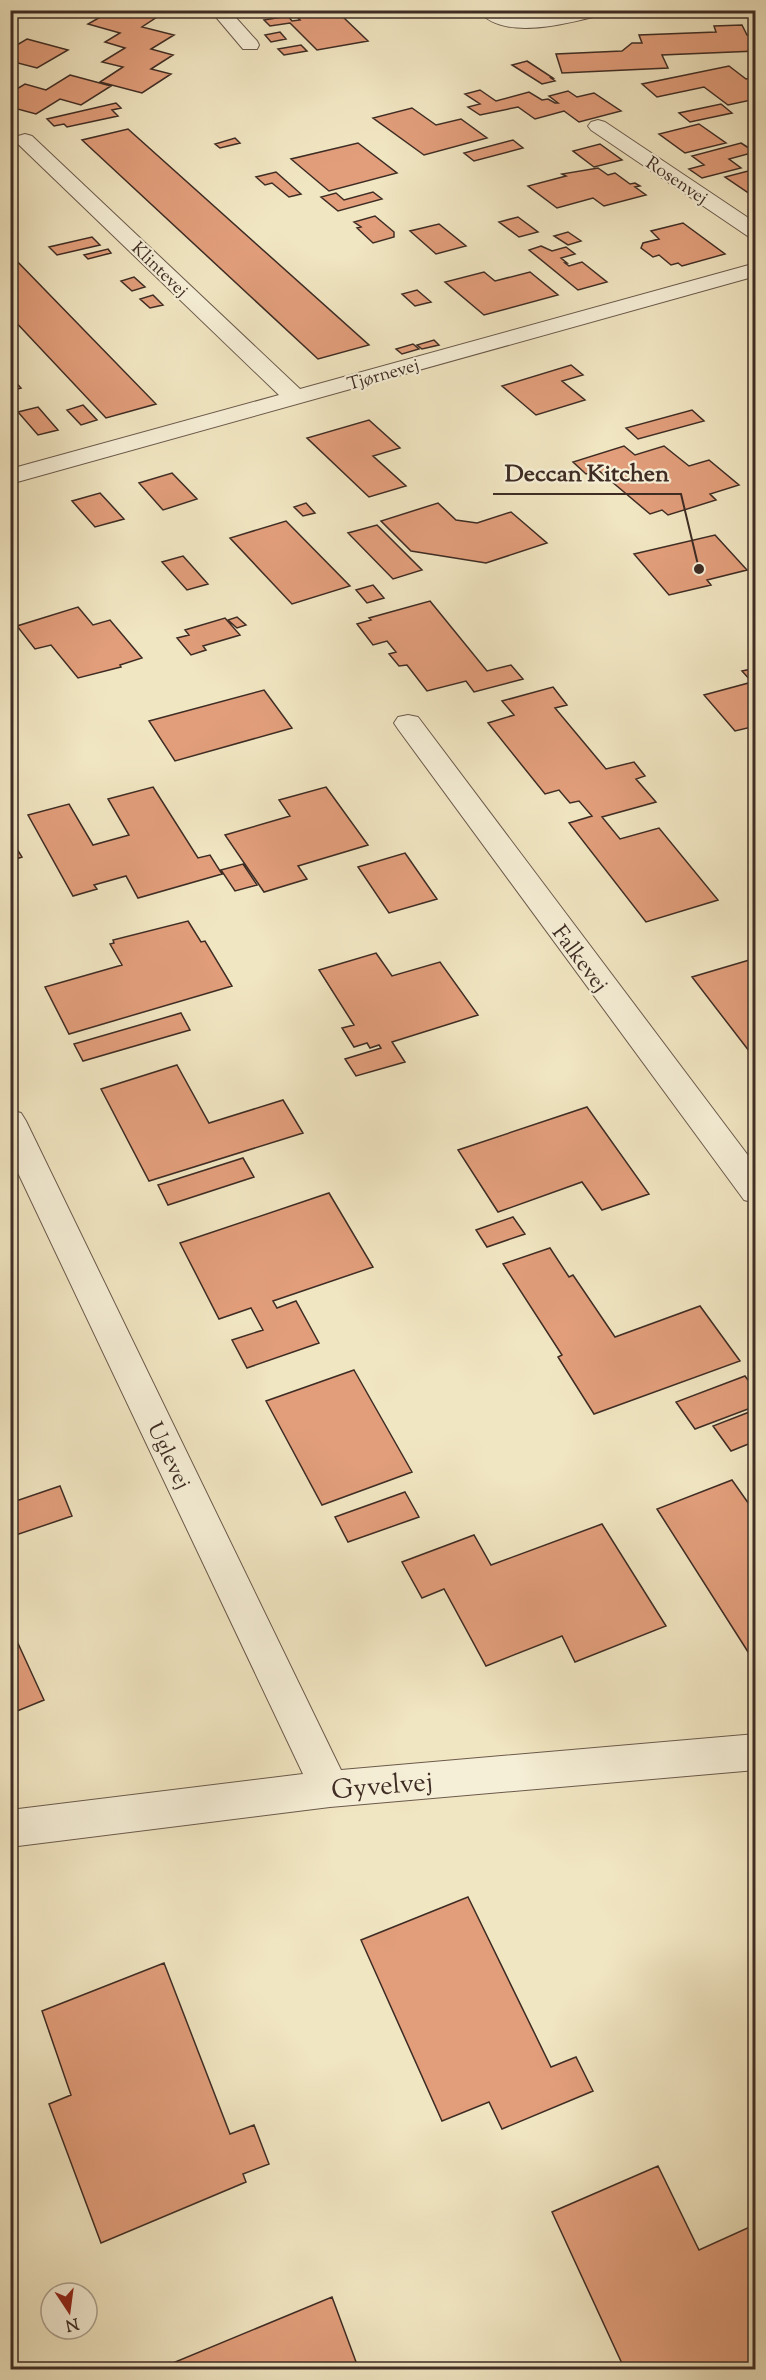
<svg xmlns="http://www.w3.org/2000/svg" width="766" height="2380" font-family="'Sorts Mill Goudy',serif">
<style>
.building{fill:#e29e7b;stroke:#3e2c24;stroke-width:1.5}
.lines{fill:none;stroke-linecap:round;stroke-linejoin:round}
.street-casing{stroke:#6b5a4c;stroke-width:2}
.street{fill:#f6efd7;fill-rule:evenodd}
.labels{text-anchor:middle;stroke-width:4.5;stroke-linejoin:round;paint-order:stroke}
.far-street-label{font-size:18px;fill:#3e2c24;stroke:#f6efd7}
.street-label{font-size:22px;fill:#3e2c24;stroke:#f6efd7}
.near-street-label{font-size:27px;fill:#3e2c24;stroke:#f6efd7}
.leader{fill:none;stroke:#3e2c24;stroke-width:2}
.callout-dot{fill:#3e2c24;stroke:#f6efd7;stroke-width:2}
.callout-label{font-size:24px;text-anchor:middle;font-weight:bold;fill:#3e2c24;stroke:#f6efd7;stroke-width:4.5;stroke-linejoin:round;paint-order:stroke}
</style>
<rect width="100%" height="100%" fill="#f1e6c2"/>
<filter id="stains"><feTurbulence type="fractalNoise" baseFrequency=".00333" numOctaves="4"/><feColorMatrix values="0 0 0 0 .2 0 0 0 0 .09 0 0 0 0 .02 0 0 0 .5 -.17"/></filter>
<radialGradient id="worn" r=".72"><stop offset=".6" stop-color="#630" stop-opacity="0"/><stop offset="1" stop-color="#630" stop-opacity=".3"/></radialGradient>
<path class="building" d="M10,10H29L14,19L10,18Z
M87,10H131L157,17L142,27L174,35L151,49L173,55L151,69L171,74L142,93L100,82L123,67L102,62L125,48L105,42L120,33L88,24L104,15Z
M291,10H349L352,13L341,15L368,41L317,50L290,23L270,26L264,20L288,16L292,21L300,20Z
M742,25L747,35H756V51L662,55L668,68L562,73L556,54L622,51L632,43H642L639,35L716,32L714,26Z
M280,32L286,39L271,42L265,35Z
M27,39L68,50L37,68L10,61V49Z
M301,45L307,51L284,55L278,49Z
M527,61L553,78H551L555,81L542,84L512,65Z
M729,66L746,79L756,77V99L728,105L704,87L657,97L642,84Z
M70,75L111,86L81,105L60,99L36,114L10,107V93L25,84L46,90Z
M480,90L496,101L529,92L542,100L548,99L555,103H558L549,96L568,91L577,97L594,93L621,111L579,122L564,111L535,119L518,107L480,115L468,107L480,104L465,94Z
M116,103L121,108L112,110L118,116L67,127L64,124L54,126L47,119Z
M721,104L732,113L690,122L679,113Z
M412,108L436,125L461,119L487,138L424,155L373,118Z
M699,124L726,143L685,153L659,134Z
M128,129L369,345L318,359L82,140Z
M235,138L240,143L220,148L215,144Z
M513,140L523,148L474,161L464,153Z
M358,143L397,173L329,191L291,159Z
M741,143L755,152L729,159L741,168L702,178L689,169L704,165L692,156Z
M600,144L622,160L594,167L573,151Z
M598,168L608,175L615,173L630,184L635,183L640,186L635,187L646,195L604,206L593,198L557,208L528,186L566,176L562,174Z
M756,169V198L725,177Z
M276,172L301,194L289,197L272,183L265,185L256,177Z
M373,192L382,199L338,211L321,197L336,193L344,200Z
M375,216L394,232V237L373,243L357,228L361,227L354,222Z
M518,217L538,232L519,237L499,222Z
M683,223L725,254L682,266L678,263L671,265L659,255L653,257L641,248L643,243L659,239L651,231Z
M439,224L466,246L436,254L410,231Z
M568,232L581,241L568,245L554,236Z
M92,237L100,245L57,255L49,247Z
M541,246L552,251L566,247L575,254L561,258L567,263H565L569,266L582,262L607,282L578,290L529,250Z
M108,249L111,253L88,259L84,255Z
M10,254L156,404L106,418L10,316Z
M484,272L495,281L530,272L558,295L484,315L445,282Z
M134,277L145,287L132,291L121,281Z
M417,290L431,302L415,306L402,294Z
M153,295L163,305L150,308L140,299Z
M434,340L439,345L422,349L417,345Z
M413,344L419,349L402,354L396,349Z
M571,365L583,375L562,381L585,400L536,415L502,386Z
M10,376L21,388L10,391Z
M83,405L97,420L81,425L67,410Z
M38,407L58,430L38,435L18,412Z
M692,410L704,421L638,439L626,428Z
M369,420L400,448L373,456L406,486L369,497L307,438Z
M624,446L635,455L664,446L689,466L709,460L739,485L710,494L716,500L668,515L662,510L650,514L598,470L586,474L573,462Z
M172,473L197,499L163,510L139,483Z
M100,493L124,519L95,527L72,501Z
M306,503L315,513L303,516L294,507Z
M438,503L456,520L477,523L511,512L547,543L486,563L411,551L381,521Z
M286,521L350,586L292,604L230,538Z
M377,525L422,570L393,579L348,533Z
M715,535L747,570L707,580L711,585L669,595L634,554Z
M183,556L208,584L187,590L162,562Z
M373,585L384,598L367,603L356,590Z
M430,601L487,671L511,665L523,679L474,692L466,681L427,691L407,665L399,666L389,654L396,652L387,641L373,645L357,624L371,620L369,618Z
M78,607L93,625L110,620L142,658L120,665L121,667L78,678L51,645L35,649L17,626Z
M237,617L246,625L237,628L228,620Z
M225,618L240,635L203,646L206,650L191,655L177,638L189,635L185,630Z
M756,668V726L735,731L704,695L752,682L742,671Z
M553,687L567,705L555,708L606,769L634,762L645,776L636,779L656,802L602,817L620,839L659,828L718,900L646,922L569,823L592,816L579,801L570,803L559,790L545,794L488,723L514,715L502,701Z
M264,690L292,728L175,761L149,721Z
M153,787L198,858L210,855L222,874L138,898L126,876L94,885L97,889L73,896L28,815L69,804L93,845L129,835L108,799Z
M326,787L368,845L298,866L307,879L264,892L225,835L290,816L279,800Z
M10,838L22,857L10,861Z
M405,853L437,899L389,913L358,867Z
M243,864L257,885L235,891L221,870Z
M188,921L201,942L205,941L232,986L69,1034L45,987L122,965L110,944L114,943L113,940Z
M376,953L392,976L440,962L478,1015L392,1042L405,1062L356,1076L345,1059L381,1048L379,1045L370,1048L367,1043L354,1047L342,1028L354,1025L319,970Z
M756,958V1060L692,977Z
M181,1013L190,1030L83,1061L74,1044Z
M177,1065L209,1123L283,1100L303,1133L149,1181L101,1089Z
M587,1107L649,1194L602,1210L582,1182L498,1212L458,1150Z
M243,1158L254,1177L168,1205L158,1185Z
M329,1193L373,1267L273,1301L277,1308L296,1301L319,1343L247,1368L232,1340L263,1330L251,1308L219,1319L180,1243Z
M513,1217L525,1234L487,1247L476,1230Z
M550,1248L569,1277L573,1275L615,1337L700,1306L740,1361L594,1414L558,1357L562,1355L503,1264Z
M354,1370L412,1472L322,1505L266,1401Z
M745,1376L756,1391V1406L695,1429L676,1402Z
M752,1411L756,1416V1441L731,1451L713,1426Z
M732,1480L756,1514V1653L750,1655L657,1509Z
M60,1486L72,1516L10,1537V1503Z
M405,1492L419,1517L348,1542L335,1517Z
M602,1524L666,1626L575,1662L562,1636L486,1666L444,1589L422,1598L402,1562L474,1535L491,1565Z
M10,1626L44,1700L10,1714Z
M468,1897L551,2067L576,2057L593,2091L502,2129L489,2102L442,2121L361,1940Z
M164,1963L230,2134L254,2125L269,2164L243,2174L246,2182L101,2243L49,2104L71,2095L42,2011Z
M658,2166L699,2250L752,2226L756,2234V2363L754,2364L756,2370H625L552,2212Z
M332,2297L359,2370H156Z"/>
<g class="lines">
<g class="street-casing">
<path id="street" d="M210,10H229L257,41L259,45L257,49H243Z
M478,10H500L513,16L526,17L571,10H607L605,14C572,22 503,43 478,10Z
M598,120L605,122L756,223V239L749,237L591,130L588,126L591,122Z
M25,134L32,136L300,389L756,263V276L10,484V469L279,395L18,144L15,140L18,136Z
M408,715L418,717L756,1166V1203L744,1200L398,729L394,723L398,717Z
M10,1110L21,1113L26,1121L341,1770L756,1734V1770L330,1807L10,1847V1810L303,1774L10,1156Z"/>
</g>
<use href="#street" class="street"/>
</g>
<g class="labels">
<g class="far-street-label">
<text transform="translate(677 180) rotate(34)" y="6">Rosenvej</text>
<text transform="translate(160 269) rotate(44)" y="6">Klintevej</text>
<text transform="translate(383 374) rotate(-16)" y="6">Tjørnevej</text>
</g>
<g class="street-label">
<text transform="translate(581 958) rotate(53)" y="8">Falkevej</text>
<text transform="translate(170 1455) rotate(64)" y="8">Uglevej</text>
</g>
<g class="near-street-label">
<text transform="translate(382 1785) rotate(-5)" y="9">Gyvelvej</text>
</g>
</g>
<path class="leader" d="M699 569L681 494H493"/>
<circle class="callout-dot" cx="699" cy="569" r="6"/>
<g class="callout-label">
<text x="587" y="481">Deccan Kitchen</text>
</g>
<rect width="766" height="2380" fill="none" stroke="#f1e6c2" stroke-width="36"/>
<rect x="12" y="12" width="742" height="2356" fill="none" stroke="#3e2c24" stroke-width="3"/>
<rect x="18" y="18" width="730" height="2344" fill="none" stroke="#3e2c24" stroke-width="1.5"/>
<g transform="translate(69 2311) rotate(167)"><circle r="28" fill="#f6efd7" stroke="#aca18f" stroke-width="1.5"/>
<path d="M0-4.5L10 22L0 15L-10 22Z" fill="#8f2418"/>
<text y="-9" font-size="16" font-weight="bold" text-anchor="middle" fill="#3e2c24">N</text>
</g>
<rect width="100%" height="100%" filter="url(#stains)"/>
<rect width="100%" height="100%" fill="url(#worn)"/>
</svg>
